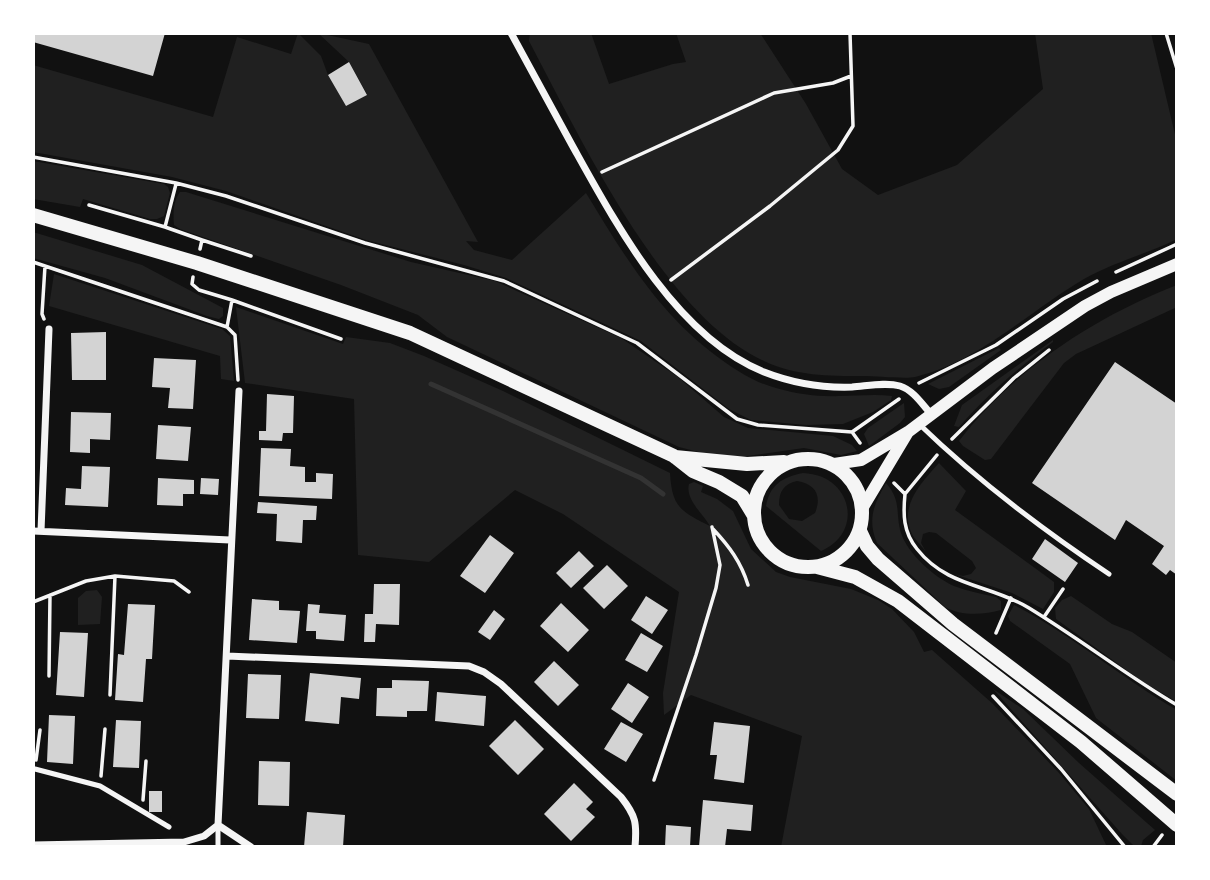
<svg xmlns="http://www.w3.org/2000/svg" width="1210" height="880" font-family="'DejaVu Sans',sans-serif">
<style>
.green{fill:#202020;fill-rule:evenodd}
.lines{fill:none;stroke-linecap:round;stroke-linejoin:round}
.stream{stroke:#333;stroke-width:5}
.building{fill:#d3d3d3}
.path{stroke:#f5f5f5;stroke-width:3.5}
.service{stroke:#f5f5f5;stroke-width:5}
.minor{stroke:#f5f5f5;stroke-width:7}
.tertiary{stroke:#f5f5f5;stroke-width:12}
.secondary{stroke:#f5f5f5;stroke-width:14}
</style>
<rect width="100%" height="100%" fill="#111"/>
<path class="green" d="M298,33L321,56L328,75L346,106L367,94L349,62L318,33L369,44L478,242L466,241L474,250L512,260L586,193C623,254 658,312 715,355C734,369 753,382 776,388C796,394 819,397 839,396C857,396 875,394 892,396L891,400L873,412L843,424L806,425L751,420L729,409L641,341L506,278L464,265L366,240L226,191L172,177L33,152V65L213,117L237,37L291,54Z
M530,33H591L609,84L673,64L686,62L676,33H760L806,104L842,169L878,195L957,165L1043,89L1035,33H1151L1177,143V239C1147,254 1114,262 1084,279C1029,311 979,362 915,377C906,379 875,376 863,376C828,376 796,376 764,361C663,315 580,137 529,41Z
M33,161L164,184L168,187L170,193L164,216L157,219H150L83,199L80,207L33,199Z
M180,192H186L411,262L495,281L621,338L678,377L724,417L748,428L833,436L852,445L857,451L841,455L804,448L740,457L710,455L679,447L447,337L418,315L341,285L180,229L174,225C173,215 173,201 180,192Z
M33,232L142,265L223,308V316L219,319L207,316L105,278L33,258Z
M54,274L222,329L230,336L234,381L221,379L220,356L49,306Z
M1177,285V307L1076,354L1064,363L991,459L985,460L963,446L959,441C1013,370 1095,317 1177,285Z
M236,307L343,344L346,337L390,343L424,356L503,391L670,473C672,507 680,511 710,526C703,514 685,499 689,484L694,482L703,486L701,492L717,499L733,511L751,549L776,572L790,577L851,589L878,600L892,609L914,632L924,652L932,650L993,704L1059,773L1089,809L1107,847H781L802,736L691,695L664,715L663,693L679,592L563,514L515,490L429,562L358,555L354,399L245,383Z
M1053,340V342C1018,368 988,394 959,427L954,426L962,405Z
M999,348L1001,350L949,387L939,389L928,384Z
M904,403L905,417L900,423L869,446L864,434L868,428Z
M939,463L966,491L955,510L1054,582V592L1043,609L1012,593L954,574L963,576L971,574L976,568L972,561L936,533L929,532L923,534L921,543L926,552C922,546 915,540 912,534C898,506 922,482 939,463Z
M803,473C853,475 864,533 821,551L766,506C770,485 782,477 803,473ZM797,481C816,484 822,496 815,513L802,521L789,519L779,505C779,491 784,484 797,481Z
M886,483C902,501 895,513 901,533C908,554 934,577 954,586C967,591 982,594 996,597L1001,601V610C984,615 960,616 945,607L877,543C867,519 874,504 886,483Z
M97,590L102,597L100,624L78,625V598L86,591Z
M1071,596L1112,624L1132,632L1177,663V702L1143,682L1056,619L1055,608L1062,600Z
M1014,605C1072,635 1121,678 1177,710V781L1096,718L1070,664L1010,621L1008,616Z
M993,689L1023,709L1079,763L1155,830L1143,840L1141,846L1135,847L1122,834Z"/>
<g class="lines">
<path class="stream" d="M431,384L641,478L663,494"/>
</g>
<path class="building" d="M33,33H165L153,76L33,42Z
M349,62L367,95L346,106L328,75Z
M106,332V380H72L71,333Z
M154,358L196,360L193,409L168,408L170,388L152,387Z
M1115,362L1177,404V575L1170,570L1166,575L1152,564L1164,546L1126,520L1115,540L1032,483Z
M267,394L294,396L293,433H283L282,441L259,440V431H266Z
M71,412L111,413L110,440L90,439V453L70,452Z
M158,425L191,427L188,461L156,459Z
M261,448L291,449L290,466L305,467V482H316V473L333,474L332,499L259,496Z
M82,466L110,467L108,507L65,505L66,488L81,489Z
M158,478L194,480V494H183V506L157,505Z
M201,478L219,479L218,495L200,494Z
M258,502L317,506L316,520H303L302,543L276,541L277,514L257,513Z
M490,535L514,553L485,593L460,576Z
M1045,539L1078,563L1065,582L1032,559Z
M579,551L594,566L571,588L556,573Z
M607,565L628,586L604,609L583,588Z
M374,584H400L399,625L376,624L375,642H364L365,614H373Z
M646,596L668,610L652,634L631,620Z
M252,599L279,601V610L300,611L297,643L249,640Z
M561,603L589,630L568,652L540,626Z
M128,604L155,605L152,659H146L143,702L115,700L118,654L124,655Z
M308,604L320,605L319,613L346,615L344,641L316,639V631H306Z
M494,610L505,619L490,640L478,632Z
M60,632L88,633L84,697L56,695Z
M641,633L663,646L647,672L625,660Z
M554,661L579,685L558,706L534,682Z
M310,673L361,678L359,699L341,697L339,724L305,721Z
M248,674L281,675L279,719L246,718Z
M392,680L429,681L427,711H407V717L376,716L377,688H392Z
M628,683L649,697L632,723L611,709Z
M437,692L486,696L484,726L435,721Z
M49,715L75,716L73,764L47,762Z
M116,720L141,721L139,768L113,767Z
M515,720L544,749L518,775L489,746Z
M621,722L643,734L626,762L604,749Z
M714,722L750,726L744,783L714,779L717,755H710Z
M259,761L290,762L289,806L258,805Z
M574,783L593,802L586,809L595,817L571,841L544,814Z
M149,791H162V812H149Z
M703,800L753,805L751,831L727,829L725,847H699Z
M307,812L345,815L343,847H304Z
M666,825L691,827L690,847H665Z"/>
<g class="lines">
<path class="path" d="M1166,33L1177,69
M33,157L176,183L226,196L365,243L504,281L637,343L737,419L758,425L852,432L860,443
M602,172L774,93L833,83L851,76
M176,184L165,227L202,240L200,249
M89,205L165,227
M202,240L251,256
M33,262L227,327L235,335L238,380
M1116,272L1177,244
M193,277L192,284L199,290L232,300L227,327
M671,280L770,206L838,150L853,126L850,33
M232,300L341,339
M44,319L42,314L45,266
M919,383L996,345L1063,299L1097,281
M852,432L899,399
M952,439L1014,378L1049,350
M894,483L905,494C903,514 903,532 917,549C948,588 990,584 1029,608C1080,639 1126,675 1177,705
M905,494L937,455
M713,529C729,546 741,562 748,585
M33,602L86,581L115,576L174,581L189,592
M1044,617L1063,589
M996,633L1011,598
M49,676L50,595
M110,695L115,576
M993,696L1061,769L1125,847
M36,760L40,730
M101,776L105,729
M654,780L696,655L716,588L720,565L712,527
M143,800L146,761
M1153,847L1162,835"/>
<path class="service" d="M919,424C977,480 1043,530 1109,574
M35,769L100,786L169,827
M218,825V847"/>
<path class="minor" d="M511,33C531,70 552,108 572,145C616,224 676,337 764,372C792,383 822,388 852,387C867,386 886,382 900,386C913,390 922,404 931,414
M33,531L230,540
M41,531L49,329
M227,656L469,666L484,672L501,684L621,797C636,816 637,823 635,847
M218,825L239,391
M218,825L251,847
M33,845L184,842L204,836L218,825"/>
<path class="tertiary" d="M834,464L861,460L908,432L993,368L1085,306L1111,292L1177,264
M863,507L908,432"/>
<path class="secondary" d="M33,215L197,263L410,333L674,456L693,471L719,482L742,496L753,514
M675,457L747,464L784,462
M754 513a54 54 0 1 1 108 0a54 54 0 1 1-108 0Z
M860,531L867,546L878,559L953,624L1177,794
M817,567L855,577L898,601L1081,742L1177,825"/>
</g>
<rect width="1210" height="880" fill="none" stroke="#ffffff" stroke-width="70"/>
</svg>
